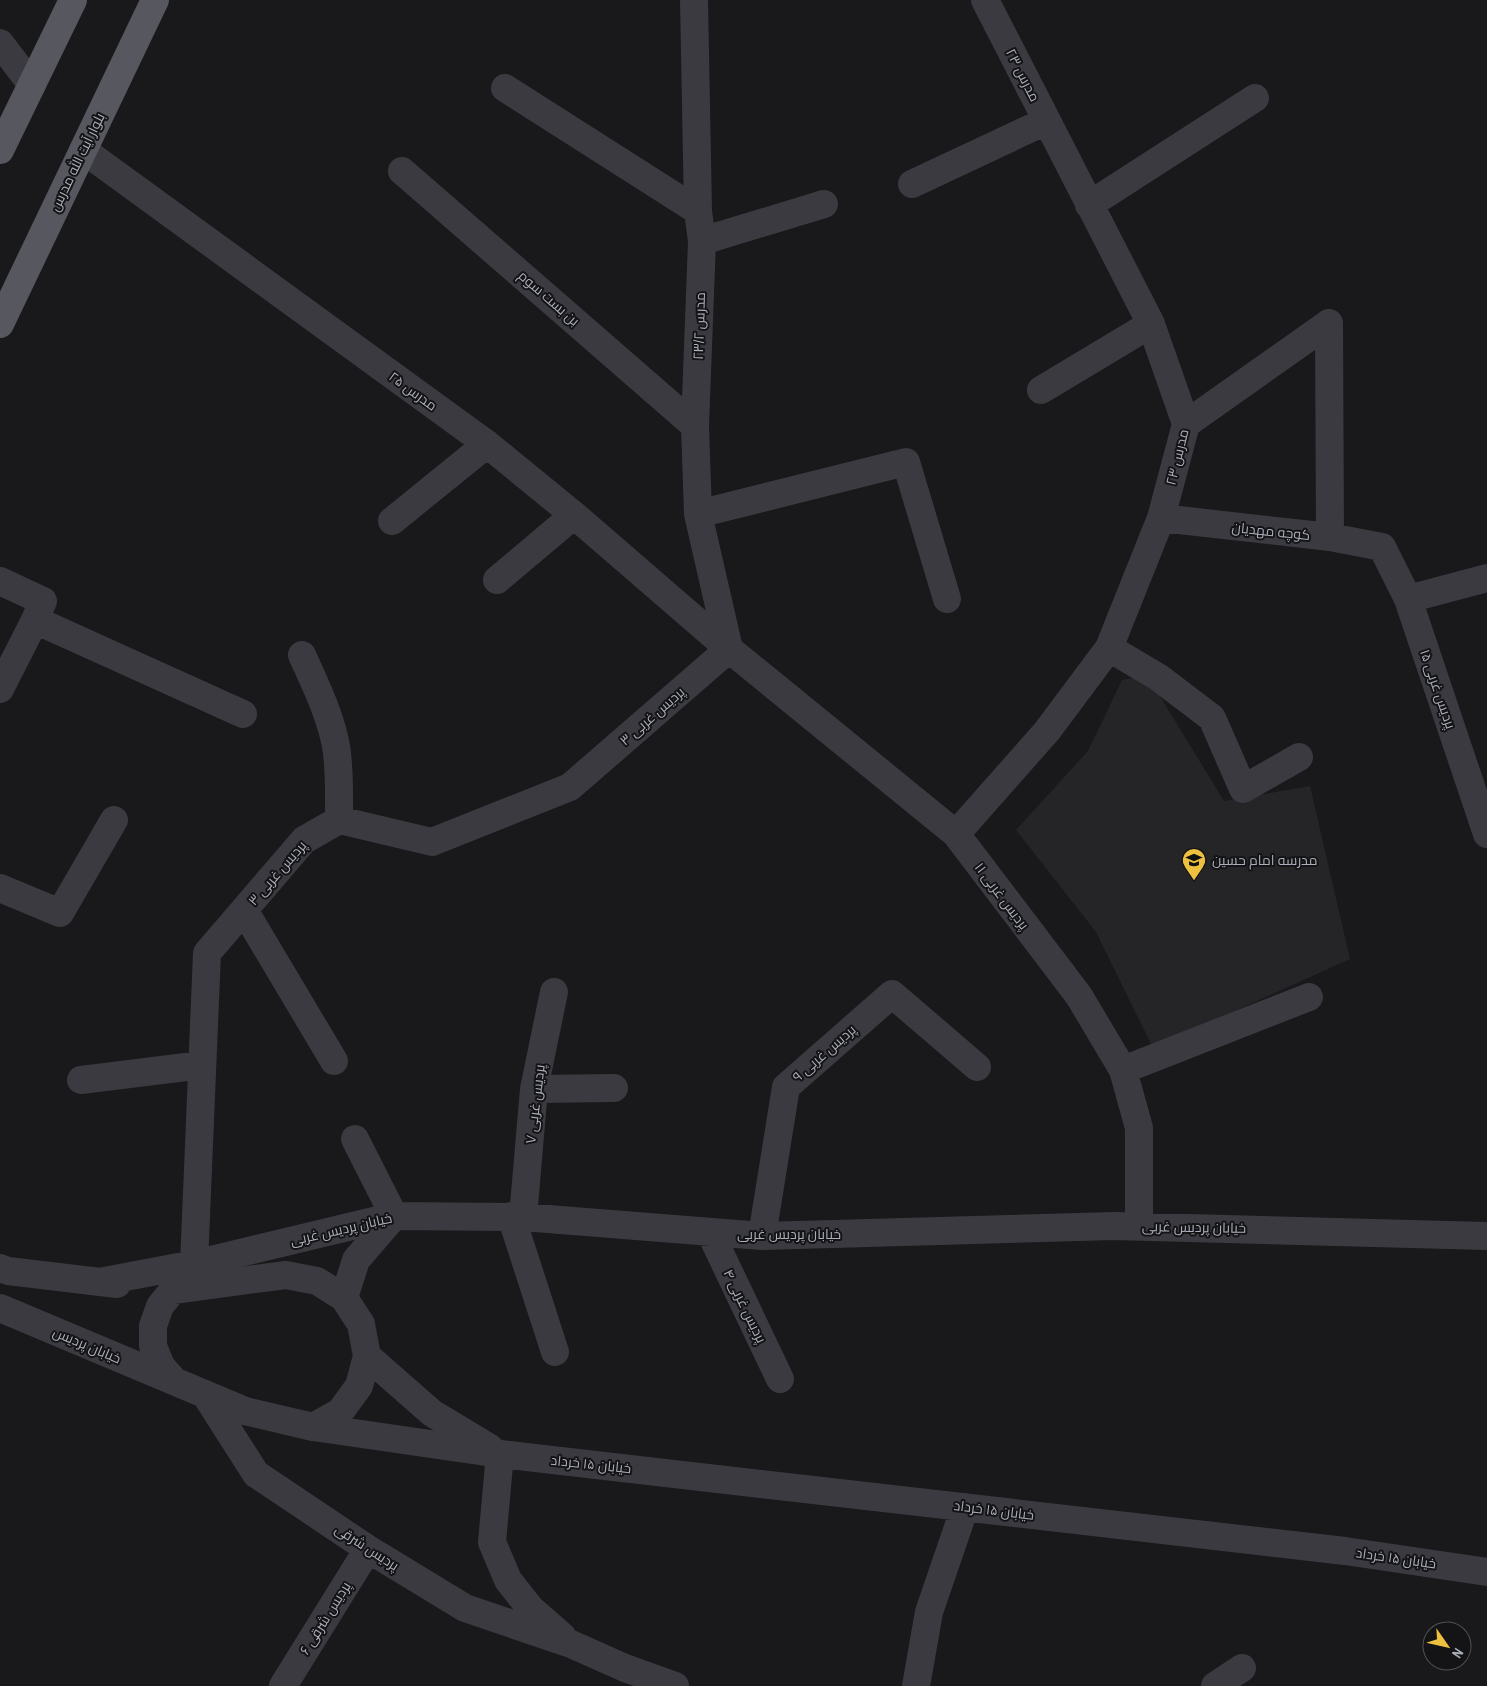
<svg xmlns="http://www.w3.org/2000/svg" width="1487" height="1686" font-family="'Archivo Narrow',Cairo,sans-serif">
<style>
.built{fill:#252528}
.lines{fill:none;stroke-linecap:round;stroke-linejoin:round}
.minor{stroke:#3a3a40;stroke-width:28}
.major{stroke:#56575f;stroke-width:28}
.labels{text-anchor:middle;stroke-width:4;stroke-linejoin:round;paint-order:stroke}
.street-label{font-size:14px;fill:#abafba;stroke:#141416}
.poi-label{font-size:14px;fill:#abafba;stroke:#141416;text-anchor:start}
</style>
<rect width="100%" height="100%" fill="#19191b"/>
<path class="built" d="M1147,675L1224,801L1310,786L1350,959L1153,1048L1096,932L1016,830L1088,751L1122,680Z"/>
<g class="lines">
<path class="minor" d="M694,0L698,211L702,241L695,426L698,514L729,649
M0,43L32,85
M505,88L698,211
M83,150L487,444L574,515L729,649L956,834L1079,996L1123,1070L1139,1128V1226
M402,171L695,426
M912,184L1046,121
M1089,205L1255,98
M702,241L824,204
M1329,323L1330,537
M1041,390L1151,324
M1186,424L1329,323
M698,514L906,462L947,599
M1161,518L1330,537L1382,547L1408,599L1487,834
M392,521L487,444
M497,580L574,515
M0,581L43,601L35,620L0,689
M1408,599L1487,578
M35,620L243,714
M1109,648L1158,677L1212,718L1243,789L1299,757
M302,655C315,684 330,714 336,746C340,770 339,796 339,820
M956,834L1047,731L1109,648L1161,518L1186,424L1151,324L985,0
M0,888L60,913L114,820
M244,910L334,1061
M1123,1070L1309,997
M81,1080L202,1065
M534,1089L614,1088
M511,1216L555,1352
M523,1217L534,1089L554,992
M710,1232L780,1379
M762,1236L786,1087L892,994L977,1067
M194,1264L207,953L304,840L339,820L432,842L570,787L729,649
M0,1268L8,1271L117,1284
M99,1282L194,1264L394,1216L523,1217L762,1236L1114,1226L1487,1236
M344,1298L356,1260L394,1216L355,1139
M0,1308L245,1411L313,1427L340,1412L359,1386L367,1356L361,1324L344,1298L317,1281L286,1275L173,1290L160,1306L153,1326V1346L161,1366L174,1381
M367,1356L432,1413L490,1448
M205,1394L256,1474L368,1549L465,1608L571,1644L625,1668L675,1686
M313,1427L500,1454L1345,1551L1487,1572
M500,1454L492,1542L508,1580L530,1608L562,1636
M283,1686L368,1549
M916,1686L929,1612L965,1507
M1215,1686L1242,1668"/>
<path class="major" d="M0,150L73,0
M0,324L155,0"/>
</g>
<defs>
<g id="school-pin" transform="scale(1.25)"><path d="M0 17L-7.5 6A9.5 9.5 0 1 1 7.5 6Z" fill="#edc13f" stroke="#141416"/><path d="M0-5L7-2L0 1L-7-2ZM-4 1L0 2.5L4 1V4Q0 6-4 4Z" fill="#111"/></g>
</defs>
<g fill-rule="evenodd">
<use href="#school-pin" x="1194" y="860"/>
</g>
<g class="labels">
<g class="street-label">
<text transform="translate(1023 75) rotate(63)" y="5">مدرس ۲۳</text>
<text transform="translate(77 162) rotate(-64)" y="5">بلوار آیت الله مدرس</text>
<text transform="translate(549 298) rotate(41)" y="5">بن بست سوم</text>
<text transform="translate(699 326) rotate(-88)" y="5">مدرس ۲۳/۲</text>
<text transform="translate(413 391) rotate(36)" y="5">مدرس ۲۵</text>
<text transform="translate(1177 457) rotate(-76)" y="5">مدرس ۲۳</text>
<text transform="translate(1271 531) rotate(6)" y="5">کوچه مهدیان</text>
<text transform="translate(1438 689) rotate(71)" y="5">پردیس غربی ۱۵</text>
<text transform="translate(652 716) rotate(-41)" y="5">پردیس غربی ۳</text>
<text transform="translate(277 873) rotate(-49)" y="5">پردیس غربی ۳</text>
<text transform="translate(1002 896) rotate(53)" y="5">پردیس غربی ۱۱</text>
<text transform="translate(824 1053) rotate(-41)" y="5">پردیس غربی ۹</text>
<text transform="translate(535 1104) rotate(-83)" y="5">پردیس غربی ۷</text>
<text transform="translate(1194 1227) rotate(1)" y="5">خیابان پردیس غربی</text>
<text transform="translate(341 1229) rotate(-13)" y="5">خیابان پردیس غربی</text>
<text x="789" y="1239">خیابان پردیس غربی</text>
<text transform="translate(745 1306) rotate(64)" y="5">پردیس غربی ۴</text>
<text transform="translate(87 1345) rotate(23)" y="5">خیابان پردیس</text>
<text transform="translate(591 1464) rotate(6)" y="5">خیابان ۱۵ خرداد</text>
<text transform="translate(994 1510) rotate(7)" y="5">خیابان ۱۵ خرداد</text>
<text transform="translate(367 1547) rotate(33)" y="5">پردیس شرقی</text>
<text transform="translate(1396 1558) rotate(8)" y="5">خیابان ۱۵ خرداد</text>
<text transform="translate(325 1618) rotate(-58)" y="5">پردیس شرقی ۶</text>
</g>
<g class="poi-label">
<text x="1212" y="865">مدرسه امام حسین</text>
</g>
</g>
<g transform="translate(1447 1646) rotate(124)"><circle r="24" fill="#141416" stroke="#505258"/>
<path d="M0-4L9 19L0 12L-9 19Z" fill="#edc13f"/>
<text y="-8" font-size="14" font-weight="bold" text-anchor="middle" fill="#abafba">N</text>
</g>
</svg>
